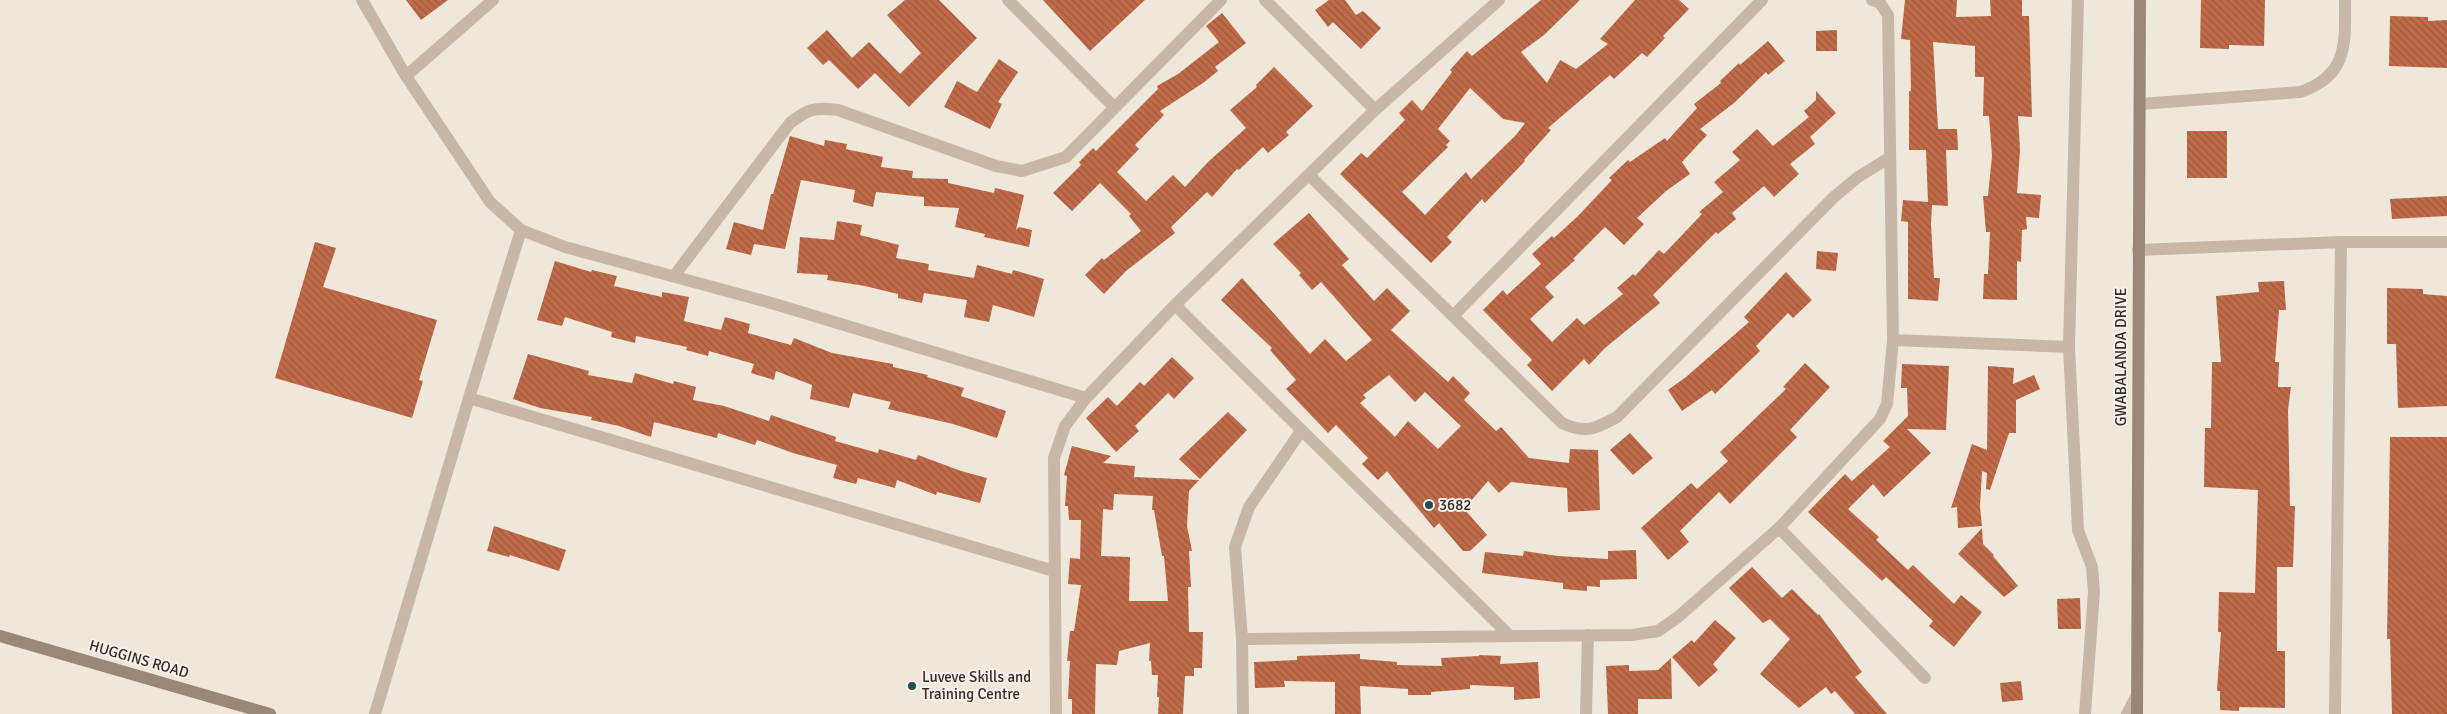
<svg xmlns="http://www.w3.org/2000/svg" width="2447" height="714" font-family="Signika,sans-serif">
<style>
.building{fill:url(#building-back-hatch);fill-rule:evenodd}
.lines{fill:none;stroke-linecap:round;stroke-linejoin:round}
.street{stroke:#c8b7a7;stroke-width:12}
.secondary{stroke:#9b8779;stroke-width:12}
.poi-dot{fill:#1f4e54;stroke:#f8f1e7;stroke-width:2}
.labels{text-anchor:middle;stroke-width:4;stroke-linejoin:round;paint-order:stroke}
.street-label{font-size:15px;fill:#342c27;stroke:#f8f1e7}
.poi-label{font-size:15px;fill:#342c27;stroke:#f8f1e7;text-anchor:start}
</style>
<defs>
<pattern id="building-back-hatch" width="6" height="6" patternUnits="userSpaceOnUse" patternTransform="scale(1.25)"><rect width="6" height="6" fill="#c06b49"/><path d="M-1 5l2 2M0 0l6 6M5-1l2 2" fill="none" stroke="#9d583d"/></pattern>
</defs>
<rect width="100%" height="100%" fill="#f0e7db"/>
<path class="building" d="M406,0H448L421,20Z
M905,0H939L977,38L909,107L875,73L858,89L829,60L823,65L807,48L827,30L852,58L869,42L900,74L921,53L887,15Z
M1043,0H1145L1090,51Z
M1329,0H1345L1356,15L1363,11L1381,28L1361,49L1333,22L1328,27L1315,10Z
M1541,0H1580L1544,35L1521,52L1547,83L1560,60L1576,69L1608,44L1600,39L1635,0H1679L1689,9L1663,36L1665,38L1647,57L1642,53L1614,79L1610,75L1548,128L1551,130L1524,160L1525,161L1485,203L1482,199L1447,237L1452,242L1431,263L1340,174L1361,153L1367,158L1405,120L1399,113L1412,100L1422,111L1452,72L1450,70L1467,51L1472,56ZM1470,88L1503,119L1525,123L1516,135L1471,179L1466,172L1425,215L1402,192L1448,147L1446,145L1450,141L1438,129Z
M1905,0H1957L1956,17L1991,16L1990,0H2022V16H2029L2032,117L2018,116L2020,150L2017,193L2041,195L2039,218L2026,217L2027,229L2022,230L2021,262L2017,261V300L1983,299L1984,274H1988L1990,232H1986L1983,196H1988L1992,156L1989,116H1983L1984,77H1975V46L1933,42L1938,129H1957L1958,150H1946L1948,206L1932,205L1931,224L1934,278H1940L1938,301L1908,299V222L1901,221L1903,200L1928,202L1926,150H1909V91H1911L1910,40L1901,39Z
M2201,0H2265L2264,46L2229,45V49L2200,48Z
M1222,13L1246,43L1215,67L1218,71L1203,83L1160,111L1164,115L1135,145L1139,149L1117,172L1146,201L1173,175L1185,187L1208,162L1246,128L1230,110L1257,87L1256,85L1274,67L1313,106L1286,132L1289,135L1268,153L1263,147L1239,170L1237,169L1212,197L1207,192L1171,227L1175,233L1126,271L1104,294L1085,275L1102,258L1104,260L1141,231L1129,216L1131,214L1100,183L1072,211L1053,193L1081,165L1079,162L1093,148L1096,151L1158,89L1157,86L1178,74L1219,42L1206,26Z
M2390,16L2428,17V21L2447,20V68L2389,66Z
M1837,30V51H1816V31Z
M1768,41L1785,61L1768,75L1766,72L1734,103L1700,129L1707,135L1682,162L1690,174L1666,191L1637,218L1644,224L1624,245L1605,227L1573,259L1575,260L1545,287L1554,297L1530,319L1552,342L1577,318L1584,325L1623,294L1617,288L1633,274L1635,276L1659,250L1664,254L1702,214L1699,212L1723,192L1714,182L1740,160L1732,152L1757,129L1773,146L1809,117L1804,111L1816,100V91L1836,113L1810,137L1815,144L1790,164L1799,174L1774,197L1764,186L1732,213L1736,219L1718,234L1716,232L1653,295L1660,303L1605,348L1589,365L1584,359L1552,391L1527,365L1532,360L1483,310L1503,290L1507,295L1541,264L1532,254L1552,236L1554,238L1578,216L1612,180L1609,178L1628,160L1630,162L1665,138L1667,141L1697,108L1694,104L1721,83L1720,81L1739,63L1740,65Z
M999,59L1018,72L998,102L1002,104L990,129L944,107L957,81L977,92Z
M2187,131H2227V178H2187Z
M790,136L824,146L825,140L847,144L846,149L883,157L881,167L913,171L912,178L948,179V183L994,193L995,188L1024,195L1016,230L1019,227L1032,230L1029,247L984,237L985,234L955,227L959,208L924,206V197L876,192L873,207L853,202L855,190L801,180L785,249L754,244L751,255L726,249L734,222L763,230L771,194H773Z
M2447,196V216L2392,219L2390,199Z
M1309,213L1349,259L1342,265L1374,301L1387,288L1410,311L1391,330L1448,382L1453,376L1470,393L1464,400L1496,431L1501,427L1529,458L1569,463L1570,449L1598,450L1600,510L1568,512L1567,488L1511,482L1499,493L1488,481L1464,509L1487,535L1470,551H1463L1439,523L1434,528L1387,471L1378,480L1362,464L1368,458L1336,425L1328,433L1286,389L1296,380L1270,350L1272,348L1221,300L1242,278L1310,354L1325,339L1346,361L1372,340L1321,282L1312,290L1299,275L1301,273L1273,244ZM1389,375L1415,402L1425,392L1461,426L1438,449L1408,421L1395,437L1393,435L1360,403L1366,398L1363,395Z
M837,221L862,225L860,235L899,245L896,258L929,264L928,270L974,278L977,265L1012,274L1013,270L1044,279L1034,317L993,305L989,322L964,317L967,300L924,293L922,303L898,298V294L865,286L827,280L828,275L797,273L800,237L834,240Z
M315,242L336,248L323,287L437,320L419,380L423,381L412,418L275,378Z
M1817,251L1838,253L1836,271L1816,269Z
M555,261L591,272L592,270L617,276L614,286L662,297V292L689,297L684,321L721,330L725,317L750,324L748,333L791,345L794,338L832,353L893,364V367L928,375L927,377L964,388L961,396L1006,411L997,438L953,424L888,409L891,402L853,393L849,408L810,399L812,385L776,371L774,380L751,373L754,364L709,351L708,356L686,350L687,347L636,336L635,343L611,337L612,332L565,317L562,326L537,320Z
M1786,272L1812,300L1793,318L1788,313L1756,346L1760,351L1715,394L1712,390L1682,411L1668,390L1686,377L1749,322L1744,317Z
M2284,281L2286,310H2279L2275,362H2279L2278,387H2291L2288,410L2290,506H2295L2293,567H2277V651H2285V708L2239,707V711L2220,710V691H2217L2221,632H2218L2219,592L2255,593L2258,490L2204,487L2205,428H2211L2212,362H2221L2216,296L2259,292L2258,282Z
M2387,288L2423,289V294L2447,296V406L2398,408L2396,344H2387Z
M528,354L589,371L588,375L632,383L635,373L673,384L674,381L696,387L693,400L724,406L769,421L771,415L836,437L835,441L878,453L879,449L916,460L918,455L961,471L987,478L980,503L937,492L936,495L897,480L895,488L858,478L856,484L833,478L837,465L793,453L757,440L755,445L718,433L717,438L654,422L651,437L619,426L591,420L592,417L540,408L513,399Z
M1172,357L1194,378L1174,399L1168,393L1135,426L1139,431L1116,452L1086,418L1108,397L1117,406L1140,382L1144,386Z
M1805,363L1830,387L1790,430L1797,437L1730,504L1719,492L1680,531L1689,542L1668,560L1641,528L1691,483L1697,489L1728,461L1720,452L1786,389L1783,387Z
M1902,364L1949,366L1946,430L1907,429L1931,453L1884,497L1873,484L1848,509L1879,537L1876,540L1908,570L1913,565L1954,604L1961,595L1982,612L1954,647L1929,626L1933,621L1886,577L1882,581L1808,512L1845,474L1852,481L1890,447L1883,441L1908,416L1907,388H1901Z
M1988,366L2014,368L2013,384L2034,375L2040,389L2016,400V433H2009L1990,490L1986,489L1987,473L1982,471L1980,507L1982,526L1958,528L1957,507L1951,508L1972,444L1987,450Z
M1228,412L1247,430L1200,479L1179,459Z
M1630,433L1653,458L1633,475L1610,450Z
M2390,437H2447V714H2392L2390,639H2387Z
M1072,446L1111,456L1103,463L1135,466L1134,477L1199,480L1189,491L1187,526L1192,551H1189L1191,587H1188L1189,632H1203L1202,668H1194V676H1185L1183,714H1158L1159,697H1157L1158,675H1152L1151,661H1149L1150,643L1119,651L1117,665L1096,664L1095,714H1072V699H1068L1070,661H1067L1070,631H1074L1081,585L1068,584L1070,558L1080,559L1081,520H1069L1068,506H1065L1067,476L1064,475ZM1114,494L1153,496L1152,510H1154L1162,556H1164L1168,601H1129L1130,557L1101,556L1103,509L1113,510Z
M494,526L566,550L559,571L510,555L509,557L487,551Z
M1982,528L1983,544L1994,555L1993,556L2018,586L2004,597L1958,554Z
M1636,550L1637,579L1600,580V587L1587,586V591L1563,589V583L1482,573L1485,552L1523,556L1524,551L1558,556L1608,559V551Z
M1752,567L1782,598L1792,589L1818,615L1819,614L1862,672L1855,677L1887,714H1855L1835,691L1831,694L1826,687L1799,708L1760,674L1790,639L1770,619L1763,623L1729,588Z
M2080,598L2081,629H2058L2057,599Z
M1715,620L1736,638L1713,664L1718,670L1699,687L1672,657L1692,640L1694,643Z
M1360,654V659L1397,662V665L1442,666L1441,658L1479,656V655L1501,656L1500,664L1538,662L1540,698L1514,700V687L1470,685V689L1431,692V695H1408V689L1360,686L1361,714H1335V682L1284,681L1285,687L1255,688L1254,662L1297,660V656Z
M1671,658L1672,699H1638V714H1608L1606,666L1629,665V671L1658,670Z
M2021,681L2023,700L2002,702L2000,683Z"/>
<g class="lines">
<path class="street" d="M362,0L406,76L490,202L521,230L565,247L768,302L1086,398
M1008,0L1114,107
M1265,0L1375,110
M2078,0L2069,347L2078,530L2092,567L2094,592L2085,714
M406,76L493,0
M2140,104L2300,92C2349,76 2345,42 2345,0
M1309,175L1562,423C1586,434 1595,429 1617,417L1834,197L1858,177L1889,158
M2138,250L2341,242H2447
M674,276L790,123C808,109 814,107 838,110L996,166L1022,171L1066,157L1221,0
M1175,305L1510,636
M1453,316L1762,0
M1893,340L2069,347
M469,398L1054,571
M1779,528L1925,678
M1242,639L1632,635L1658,631L1678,617L1779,528L1880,419L1887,404L1893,340L1888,15L1880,3L1872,0
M375,714L469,398L521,230
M1056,714L1054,458L1065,426L1086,398L1175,305L1375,110L1499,0
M1243,714L1242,639L1235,547L1249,507L1301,431
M1586,714L1588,635
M2127,714L2137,695
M2335,714L2341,242"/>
<path class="secondary" d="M0,636L270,714
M2137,714L2140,0"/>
</g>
<g class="poi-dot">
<circle cx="1429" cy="505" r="5"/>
<circle cx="912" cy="686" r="5"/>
</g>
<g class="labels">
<g class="street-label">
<text transform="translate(2121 357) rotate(-90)" y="5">GWABALANDA DRIVE</text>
<text transform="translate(139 659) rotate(16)" y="5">HUGGINS ROAD</text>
</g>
<g class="poi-label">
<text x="1439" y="510">3682</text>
<text x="922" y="682">Luveve Skills and<tspan x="922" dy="17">Training Centre</tspan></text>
</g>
</g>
</svg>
